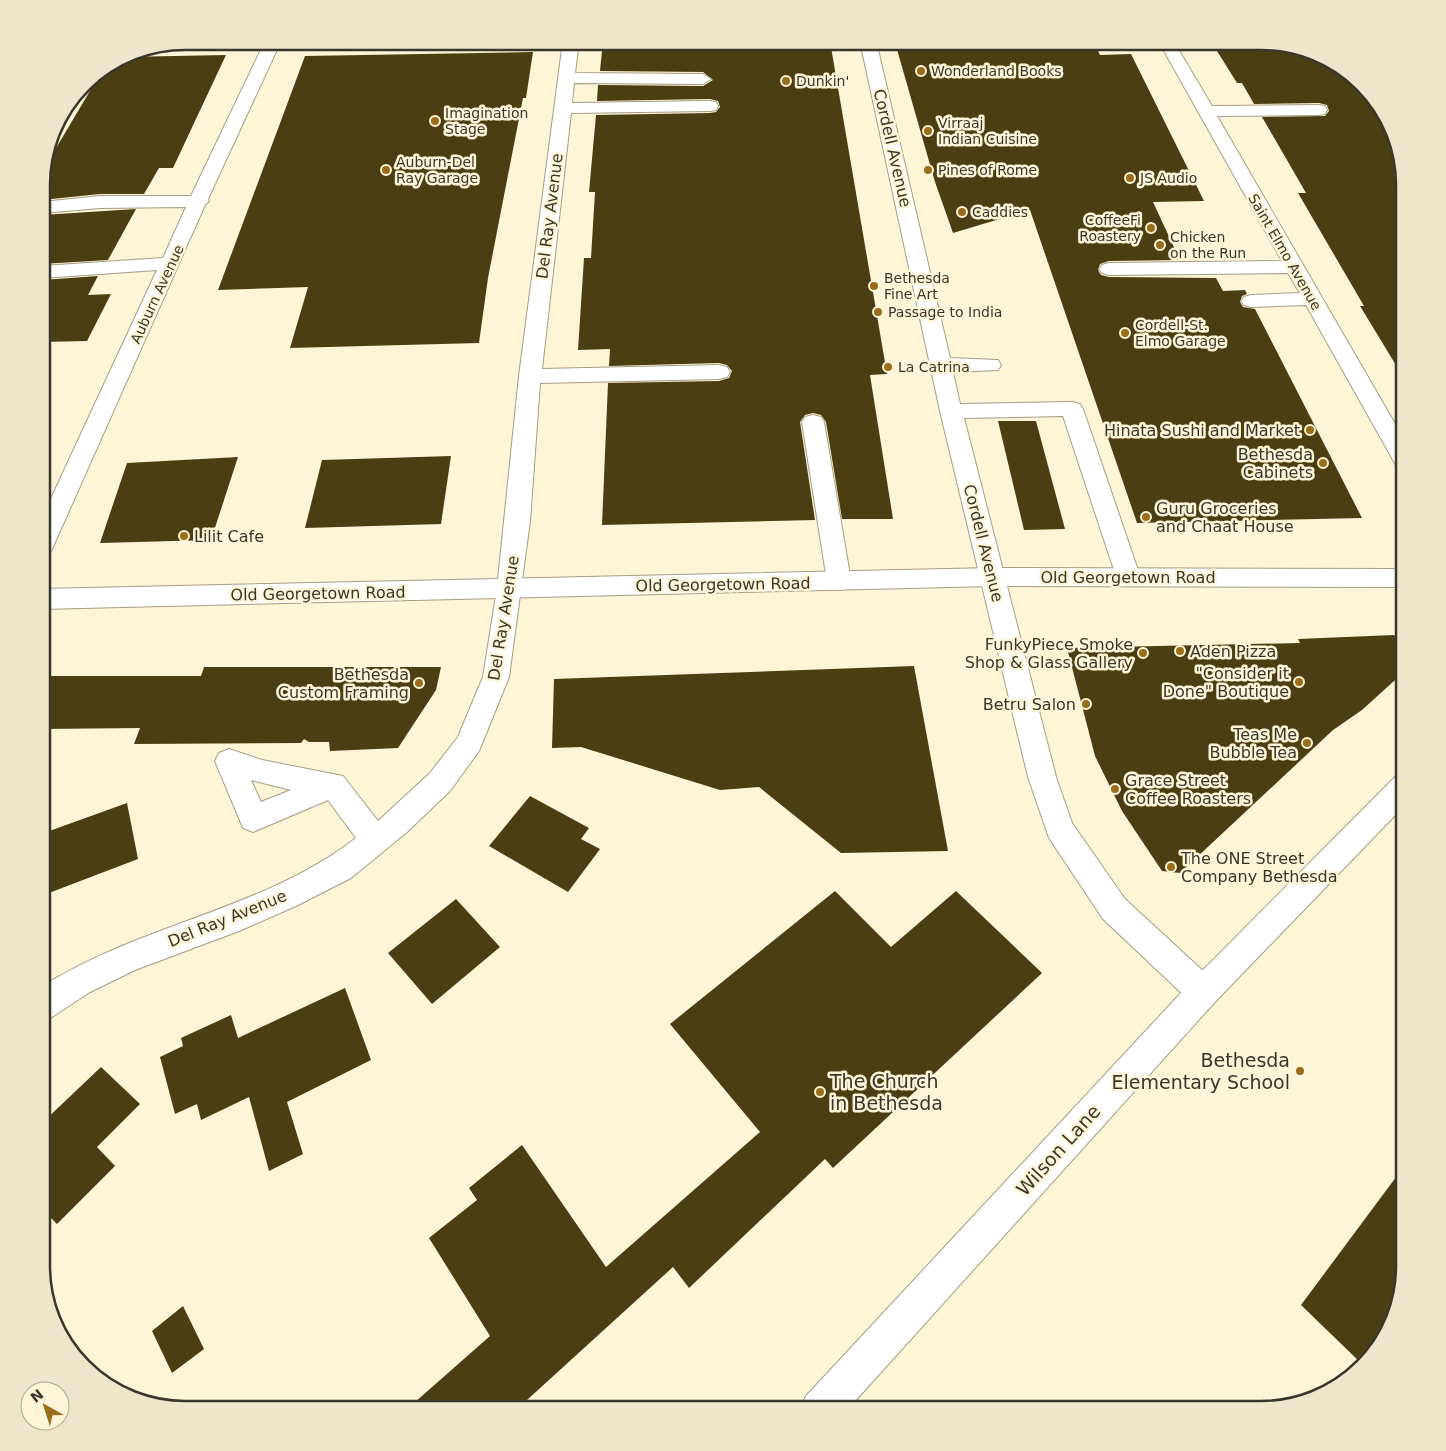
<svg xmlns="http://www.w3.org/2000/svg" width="1446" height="1451" font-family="'DejaVu Sans',sans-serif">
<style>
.building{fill:#4c3e13}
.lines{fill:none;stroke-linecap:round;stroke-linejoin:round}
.minor-casing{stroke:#a79d83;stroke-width:2}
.major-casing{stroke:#a79d83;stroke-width:2}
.minor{fill:#fff;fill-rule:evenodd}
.major{fill:#fff;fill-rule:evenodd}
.poi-dot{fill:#996d1b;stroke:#fef4d8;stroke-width:2}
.labels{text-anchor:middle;stroke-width:5;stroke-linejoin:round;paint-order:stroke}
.far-poi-label{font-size:14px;fill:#3a362b;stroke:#fef4d8;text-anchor:start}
.far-street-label{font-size:14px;fill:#3a362b;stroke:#fef4d8}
.street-label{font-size:16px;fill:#3a362b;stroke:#fef4d8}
.poi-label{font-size:16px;fill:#3a362b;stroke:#fef4d8;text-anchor:end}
.near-poi-label{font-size:19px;fill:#3a362b;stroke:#fef4d8;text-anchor:end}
.near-street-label{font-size:19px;fill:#3a362b;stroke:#fef4d8}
.rim{fill:none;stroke:#3a362b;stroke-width:2.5}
</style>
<rect width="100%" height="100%" fill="#fef4d8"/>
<path class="building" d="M1094,42L1100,55L1131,54L1204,201L1153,202L1180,260L1109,261L1100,264L1098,270L1101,275L1109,277L1216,278L1223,291L1245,290L1247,294L1242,296L1240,302L1243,307L1255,309L1362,518L1137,523L1030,210L953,233L935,182L896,46Z
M1272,42L1325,56L1369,90L1394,130L1405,184V380L1360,306H1364L1298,193H1306L1262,117L1325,116L1329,111L1327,105L1319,103L1254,104L1242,83H1237L1212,43Z
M831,47L887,374L870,375L893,519H842L826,422L821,415L813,413L805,415L800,422L815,520L602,525L608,383L719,381L729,378L732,371L727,365L719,363L609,366L610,349L578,350L584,258H591L595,192H589L596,115L710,113L716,112L720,107L718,101L710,99L597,101L598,85L703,86L713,80L703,72L600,71L602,51Z
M533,52L526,98H523L488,278L479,343L290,348L308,287L218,290L305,56Z
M226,55L173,168H159L144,194H100L42,200L43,170L103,69L122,57Z
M136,209L108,260L42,264V215Z
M98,276L88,295L111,294L87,341L42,342V280Z
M998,421H1036L1065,529L1024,530Z
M451,456L441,524L305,528L322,460Z
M238,457L211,540L100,543L127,463Z
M1394,635L1405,649V671L1362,710L1333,730L1180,873L1162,871L1122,811L1095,756L1067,648L1300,643L1298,639Z
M914,666L948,851L841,853L759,787L720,790L581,747L552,748L554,679Z
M204,667H441L436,690L398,748L330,751L329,742H309L304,739L301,743L134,744L140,728L41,729V676H201Z
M530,796L589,828L581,839L600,849L568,892L489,846Z
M127,803L138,859L41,896V834Z
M835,891L891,947L956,891L1042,973L833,1168L825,1159L689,1288L673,1267L516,1410H406L490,1336L429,1238L477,1200L469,1188L522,1145L606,1267L760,1132L670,1024Z
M456,899L500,947L432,1004L388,953Z
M345,988L371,1060L287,1102L303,1154L269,1171L249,1097L201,1120L197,1104L175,1114L160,1057L183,1046L181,1038L231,1015L238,1038Z
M101,1067L140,1104L97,1147L115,1166L57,1224L41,1208V1124Z
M1405,1165V1266L1394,1322L1363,1365L1301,1305Z
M183,1306L204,1349L172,1373L152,1331Z"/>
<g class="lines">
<g class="minor-casing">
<path id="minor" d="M265,41H281L208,199L209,201L205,205L53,547L50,553L41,556V520L157,270L42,278V266L163,258L186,207L100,208L42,213V202L100,196H191Z
M563,41H579L575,73L703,74L711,79L703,84L574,83L572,103L710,101L716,102L718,106L716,110L710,111L571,113L542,369L719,365L727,367L730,372L727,377L719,379L540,383L530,521L509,677L479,751L450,791L407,832L351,878L296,906L239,931L135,970L90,992L52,1017L41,1022V987C140,924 263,910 356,838L328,800L253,832L243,828L215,761L219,753L229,749L262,760L343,776L378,821L430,773L458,737L483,677L497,589L519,376ZM251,780L291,790L261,802Z
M860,41H876L950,358L998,360L1001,365L998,370L953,372L960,404L1072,402L1080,404L1083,409L1140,576L1137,583L1128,585L1119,583L1116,576L1063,416L964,418L1056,777L1072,823L1125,899L1214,981L1219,992L1214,1003L1203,1008L1192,1003L1103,919L1049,838L1028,777L940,411Z
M1159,42H1174L1212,106L1319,105L1325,106L1327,110L1325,114L1319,115L1217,116L1405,441V469L1397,467L1306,305L1251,307L1244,305L1241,301L1244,297L1251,295L1300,293L1288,273L1109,275L1102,273L1099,269L1102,265L1109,263L1282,261Z
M813,415L821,417L824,422L851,581L848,588L839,590L830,588L827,581L802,422L805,417Z"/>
</g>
<g class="major-casing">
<path id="major" d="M993,568L1405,569V587L993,586L41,609V589Z
M1405,774V805L1214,1003L847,1410H800L806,1396L1192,981L1395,777Z"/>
</g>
<use href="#minor" class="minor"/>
<use href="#major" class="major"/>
</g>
<g class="poi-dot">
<circle cx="921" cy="71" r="5"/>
<circle cx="786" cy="81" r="5"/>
<circle cx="435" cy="121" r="5"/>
<circle cx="928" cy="131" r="5"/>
<circle cx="386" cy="170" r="5"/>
<circle cx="928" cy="170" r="5"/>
<circle cx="1130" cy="178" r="5"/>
<circle cx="962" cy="212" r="5"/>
<circle cx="1151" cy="228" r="5"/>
<circle cx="1160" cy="245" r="5"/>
<circle cx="874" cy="286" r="5"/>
<circle cx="878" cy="312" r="5"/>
<circle cx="1125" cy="333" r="5"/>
<circle cx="888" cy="367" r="5"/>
<circle cx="1310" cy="430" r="5"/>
<circle cx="1323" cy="463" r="5"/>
<circle cx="1146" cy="517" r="5"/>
<circle cx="184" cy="536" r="5"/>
<circle cx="1180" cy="651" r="5"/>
<circle cx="1143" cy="653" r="5"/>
<circle cx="1299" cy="682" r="5"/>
<circle cx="419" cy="683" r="5"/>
<circle cx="1086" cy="704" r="5"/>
<circle cx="1307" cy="743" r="5"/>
<circle cx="1115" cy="789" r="5"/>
<circle cx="1171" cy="867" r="5"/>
<circle cx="1300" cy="1071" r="5"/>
<circle cx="820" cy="1092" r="5"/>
</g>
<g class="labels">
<g class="far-poi-label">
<text x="931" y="76">Wonderland Books</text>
<text x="796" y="86">Dunkin'</text>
<text x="445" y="118">Imagination<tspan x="445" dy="16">Stage</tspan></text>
<text x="938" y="128">Virraaj<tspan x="938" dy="16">Indian Cuisine</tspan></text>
<text x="396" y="167">Auburn-Del<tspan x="396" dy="16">Ray Garage</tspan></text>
<text x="938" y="175">Pines of Rome</text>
<text x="1140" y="183">JS Audio</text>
<text x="972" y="217">Caddies</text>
<text x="1141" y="225" text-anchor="end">CoffeeFi<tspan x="1141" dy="16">Roastery</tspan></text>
<text x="1170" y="242">Chicken<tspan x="1170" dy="16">on the Run</tspan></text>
<text x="884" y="283">Bethesda<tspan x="884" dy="16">Fine Art</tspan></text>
<text x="888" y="317">Passage to India</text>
<text x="1135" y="330">Cordell-St.<tspan x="1135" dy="16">Elmo Garage</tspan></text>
<text x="898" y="372">La Catrina</text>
</g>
<g class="far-street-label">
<text transform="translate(1285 252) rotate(60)" y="5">Saint Elmo Avenue</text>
<text transform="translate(157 294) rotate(-65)" y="5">Auburn Avenue</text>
</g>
<g class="street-label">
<text transform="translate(893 148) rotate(77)" y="6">Cordell Avenue</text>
<text transform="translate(549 216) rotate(-83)" y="6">Del Ray Avenue</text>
<text transform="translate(984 543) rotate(76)" y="6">Cordell Avenue</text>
<text x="1128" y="583">Old Georgetown Road</text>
<text transform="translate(723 584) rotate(-1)" y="6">Old Georgetown Road</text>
<text transform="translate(318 593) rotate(-1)" y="6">Old Georgetown Road</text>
<text transform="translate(503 618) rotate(-81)" y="6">Del Ray Avenue</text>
<text transform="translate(227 918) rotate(-22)" y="6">Del Ray Avenue</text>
</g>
<g class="poi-label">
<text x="1300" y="436">Hinata Sushi and Market</text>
<text x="1313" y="460">Bethesda<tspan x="1313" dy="18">Cabinets</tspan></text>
<text x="1156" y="514" text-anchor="start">Guru Groceries<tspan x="1156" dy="18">and Chaat House</tspan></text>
<text x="194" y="542" text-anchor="start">Lilit Cafe</text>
<text x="1133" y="650">FunkyPiece Smoke<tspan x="1133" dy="18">Shop &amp; Glass Gallery</tspan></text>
<text x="1190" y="657" text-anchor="start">Aden Pizza</text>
<text x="1289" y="679">"Consider it<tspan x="1289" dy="18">Done" Boutique</tspan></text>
<text x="409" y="680">Bethesda<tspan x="409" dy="18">Custom Framing</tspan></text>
<text x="1076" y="710">Betru Salon</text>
<text x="1297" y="740">Teas Me<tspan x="1297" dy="18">Bubble Tea</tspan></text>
<text x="1125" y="786" text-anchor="start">Grace Street<tspan x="1125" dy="18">Coffee Roasters</tspan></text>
<text x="1181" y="864" text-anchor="start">The ONE Street<tspan x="1181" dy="18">Company Bethesda</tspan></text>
</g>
<g class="near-poi-label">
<text x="1290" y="1067">Bethesda<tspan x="1290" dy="22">Elementary School</tspan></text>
<text x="830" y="1088" text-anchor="start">The Church<tspan x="830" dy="22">in Bethesda</tspan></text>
</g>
<g class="near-street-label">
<text transform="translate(1058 1150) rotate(-48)" y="7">Wilson Lane</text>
</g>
</g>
<path d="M0 0H1446V1451H0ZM185 50H1261A135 135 0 0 1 1396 185V1266A135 135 0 0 1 1261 1401H185A135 135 0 0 1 50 1266V185A135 135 0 0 1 185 50Z" fill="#eee5ca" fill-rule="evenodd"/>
<path class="rim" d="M185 50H1261A135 135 0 0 1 1396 185V1266A135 135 0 0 1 1261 1401H185A135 135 0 0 1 50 1266V185A135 135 0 0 1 185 50Z"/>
<g transform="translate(45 1406) rotate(321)"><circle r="24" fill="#fef4d8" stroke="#b0a893"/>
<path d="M0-4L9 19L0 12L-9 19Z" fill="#996d1b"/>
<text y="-8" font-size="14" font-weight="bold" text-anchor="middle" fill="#3a362b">N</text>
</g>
</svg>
